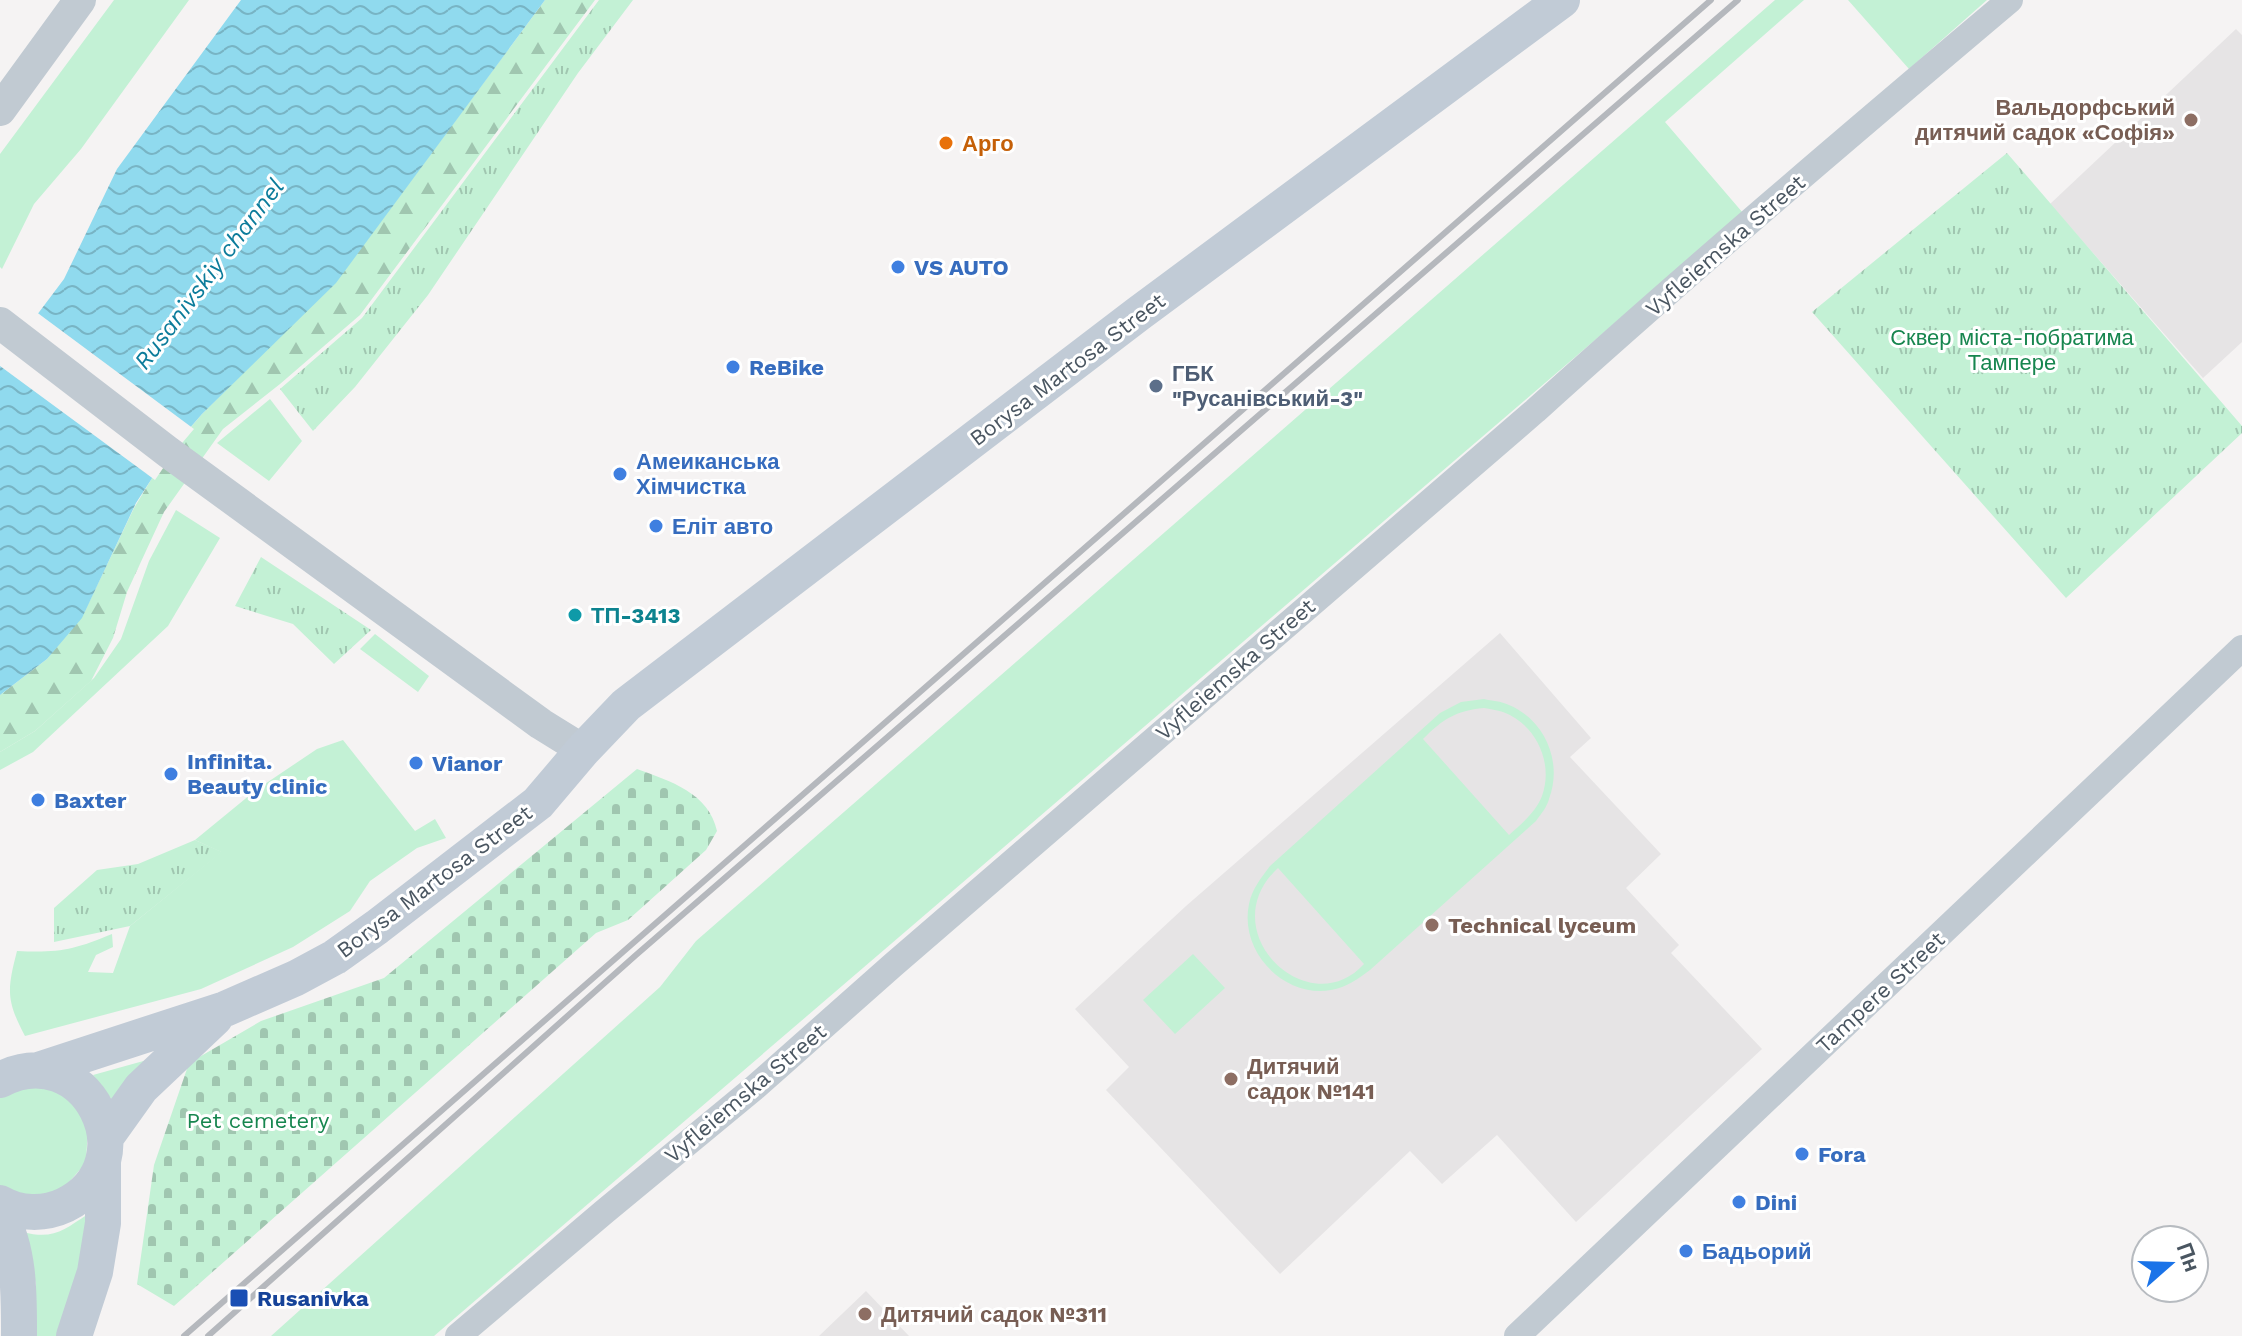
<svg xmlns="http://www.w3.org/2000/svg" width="2242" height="1336" font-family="'Work Sans',sans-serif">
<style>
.education{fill:#e6e4e5}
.grass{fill:#c3f1d5;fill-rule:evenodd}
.forest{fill:url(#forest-firs)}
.cemetery{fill:url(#cemetery-stones)}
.park{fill:url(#park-tufts)}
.water{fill:url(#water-waves)}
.pier{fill:#f5f3f3}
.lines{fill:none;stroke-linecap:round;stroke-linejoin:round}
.minor{stroke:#c1cad2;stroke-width:26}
.tertiary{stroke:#c1cad2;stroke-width:32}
.secondary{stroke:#c1cbd6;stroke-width:36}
.rail{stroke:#b5b8bd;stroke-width:6}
.education-dot{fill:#8d6e63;stroke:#fff;stroke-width:3}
.food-dot{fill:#e8710a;stroke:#fff;stroke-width:3}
.shop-dot{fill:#3f7fe0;stroke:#fff;stroke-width:3}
.service-dot{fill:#5c6f8a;stroke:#fff;stroke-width:3}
.culture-dot{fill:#0f9aa8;stroke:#fff;stroke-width:3}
.transit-dot{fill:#1a4fb4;stroke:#fff;stroke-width:3}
.labels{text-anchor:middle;stroke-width:6;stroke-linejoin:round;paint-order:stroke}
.education-label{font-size:22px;font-weight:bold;fill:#785e54;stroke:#fff;text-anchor:start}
.food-label{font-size:22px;font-weight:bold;fill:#c56008;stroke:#fff;text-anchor:start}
.street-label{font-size:22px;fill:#4a5661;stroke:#fff}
.shop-label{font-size:22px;font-weight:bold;fill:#366cbe;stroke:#fff;text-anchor:start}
.park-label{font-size:22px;fill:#17864f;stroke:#fff}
.service-label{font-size:22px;font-weight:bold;fill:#4e5e75;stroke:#fff;text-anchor:start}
.culture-label{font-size:22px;font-weight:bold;fill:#0d838f;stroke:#fff;text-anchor:start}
.transit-label{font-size:22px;font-weight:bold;fill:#164399;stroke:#fff;text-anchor:start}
.water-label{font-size:24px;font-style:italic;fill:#0c7c9b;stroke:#fff}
</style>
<defs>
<pattern id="forest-firs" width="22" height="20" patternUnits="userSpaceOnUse" patternTransform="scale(2)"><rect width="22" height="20" fill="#c3f1d5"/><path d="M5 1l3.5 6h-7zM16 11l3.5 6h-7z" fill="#a0c6b0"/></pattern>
<pattern id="cemetery-stones" width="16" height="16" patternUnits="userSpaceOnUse" patternTransform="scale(2)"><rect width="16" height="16" fill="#c3f1d5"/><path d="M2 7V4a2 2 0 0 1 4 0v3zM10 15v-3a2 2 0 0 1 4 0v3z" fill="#a0c6b0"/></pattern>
<pattern id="park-tufts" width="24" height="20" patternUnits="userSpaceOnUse" patternTransform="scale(2)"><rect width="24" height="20" fill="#c3f1d5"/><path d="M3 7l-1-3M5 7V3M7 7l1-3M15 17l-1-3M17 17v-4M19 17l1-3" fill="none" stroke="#a0c6b0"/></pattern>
<pattern id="water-waves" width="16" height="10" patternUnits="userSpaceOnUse" patternTransform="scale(2)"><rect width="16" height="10" fill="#90daee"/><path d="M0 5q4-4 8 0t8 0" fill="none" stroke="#78b4c4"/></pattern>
</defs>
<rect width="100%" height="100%" fill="#f5f3f3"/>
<path class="education" d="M2236,29L2242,35V342L2203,378L2050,204Z
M1500,633L1591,738L1570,757L1661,854L1626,888L1679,945L1671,953L1762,1049L1576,1222L1497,1135L1442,1184L1410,1151L1280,1274L1106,1090L1129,1067L1075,1009L1186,906Z
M866,1291L909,1336H819Z"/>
<path class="grass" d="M114,0H189L81,149L34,204L2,269L0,267V154Z
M1775,0H1804L1665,122L1743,213L434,1336H271L660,987L696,941Z
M1848,0H1987L1909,69Z
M270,399L302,441L269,481L217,443Z
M176,510L220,538L168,626L33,752L0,770V752L35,731L94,678L121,639L149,561Z
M375,634L429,676L418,692L360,649Z
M1484,699C1492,701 1501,701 1509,705C1545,720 1563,762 1549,799C1547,807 1541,814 1536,821L1370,970C1358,979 1347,987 1331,990C1284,998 1239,952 1249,904C1252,889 1261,878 1270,866L1440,713L1461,702ZM1484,708C1490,709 1497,710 1503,712C1536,724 1554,763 1542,796C1536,812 1521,824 1509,835L1423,739C1443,719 1455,711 1484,708ZM1278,868L1364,964C1309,1025 1210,931 1278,868Z
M343,740L415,831L435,819L446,838L417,848L370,881L350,911L293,947L201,989L25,1036C6,1000 7,990 17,951C58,953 74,950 112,934L113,947L96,955L88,972L113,973L130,926L221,852L195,840L256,790L317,749Z
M1193,954L1225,988L1175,1034L1143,1000Z
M147,1060L113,1101L93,1075Z
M34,1085L67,1095L88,1125L86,1163L61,1191L23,1197L0,1186V1097Z
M88,1214L84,1248L58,1336H35L36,1284L23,1232C53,1240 64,1230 88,1214Z"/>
<path class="forest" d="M545,0H595L360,315L280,384L223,429L164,512L127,592L113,638L91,681L35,731L0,752V695L47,659L84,613L134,508L163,460L202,414L341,275Z"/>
<path class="cemetery" d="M637,769C670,781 709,793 717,831L706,850L628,920L596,933L174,1306L137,1284L154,1165L189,1063L261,1021L384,978Z"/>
<path class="park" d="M599,0H633L578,73L428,295L355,387L313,431L280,389L362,318Z
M2007,153L2242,426V433L2066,598L1812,312Z
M261,557L371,630L334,664L293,624L235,606Z
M195,840L222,852L130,926L54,942V908L97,870L138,864Z"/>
<path class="water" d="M241,0H545L336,283L202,414L169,452L136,503L82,618L47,659L0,695V364L64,279L117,169Z"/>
<path class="pier" d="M35,311L194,429L172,455L155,480L0,366V357Z"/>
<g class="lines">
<path class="minor" d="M458,1336L604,1212L753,1089L893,965L1535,411C1690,271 1850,135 2010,0
M1517,1336L2242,648"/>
<path class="tertiary" d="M0,110L80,0
M0,323L168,452L541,724L583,750"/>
<path class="secondary" d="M38,1070L225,1009L296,978L335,957L377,927L538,803L583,750L626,705L1138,314L1562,0
M0,1080C85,1035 151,1162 65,1205C44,1215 19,1214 0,1203
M106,1137L141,1088L215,1018
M0,1215C20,1251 19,1296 19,1336
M74,1336L95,1272L103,1223V1162"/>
<path class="rail" d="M184,1336L1711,0
M208,1336L636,955L1738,0"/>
</g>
<g class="education-dot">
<circle cx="2191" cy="120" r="8"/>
<circle cx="1432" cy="925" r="8"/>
<circle cx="1231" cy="1079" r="8"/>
<circle cx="865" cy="1314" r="8"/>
</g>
<circle class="food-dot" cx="946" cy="143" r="8"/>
<g class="shop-dot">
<circle cx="898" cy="267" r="8"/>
<circle cx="733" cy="367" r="8"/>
<circle cx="620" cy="474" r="8"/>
<circle cx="656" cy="526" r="8"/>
<circle cx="416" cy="763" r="8"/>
<circle cx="171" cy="774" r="8"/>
<circle cx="38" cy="800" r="8"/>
<circle cx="1802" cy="1154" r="8"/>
<circle cx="1739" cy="1202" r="8"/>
<circle cx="1686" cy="1251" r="8"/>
</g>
<circle class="service-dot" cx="1156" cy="386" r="8"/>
<circle class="culture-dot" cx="575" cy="615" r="8"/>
<rect class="transit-dot" x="229" y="1288" width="20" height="20" rx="4"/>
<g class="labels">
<g class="education-label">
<text x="2175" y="115" text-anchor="end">Вальдорфський<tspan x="2175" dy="25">дитячий садок «Софія»</tspan></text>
<text x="1448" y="933">Technical lyceum</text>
<text x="1247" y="1074">Дитячий<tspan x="1247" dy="25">садок №141</tspan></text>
<text x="881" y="1322">Дитячий садок №311</text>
</g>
<g class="food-label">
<text x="962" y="151">Арго</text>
</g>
<g class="street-label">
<text transform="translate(1725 245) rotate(-41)" y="8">Vyfleiemska Street</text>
<text transform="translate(1067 369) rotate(-37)" y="8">Borysa Martosa Street</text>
<text transform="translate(1235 669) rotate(-41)" y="8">Vyfleiemska Street</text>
<text transform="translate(434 881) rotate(-37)" y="8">Borysa Martosa Street</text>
<text transform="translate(1880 992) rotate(-43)" y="8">Tampere Street</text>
<text transform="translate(745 1093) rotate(-40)" y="8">Vyfleiemska Street</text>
</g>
<g class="shop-label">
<text x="914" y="275">VS AUTO</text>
<text x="749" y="375">ReBike</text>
<text x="636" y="469">Амеиканська<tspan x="636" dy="25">Хімчистка</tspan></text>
<text x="672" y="534">Еліт авто</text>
<text x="187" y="769">Infinita.<tspan x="187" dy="25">Beauty clinic</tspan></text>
<text x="432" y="771">Vianor</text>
<text x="54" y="808">Baxter</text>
<text x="1818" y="1162">Fora</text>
<text x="1755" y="1210">Dini</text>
<text x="1702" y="1259">Бадьорий</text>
</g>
<g class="park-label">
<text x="2012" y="345">Сквер міста-побратима<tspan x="2012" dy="25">Тампере</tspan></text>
<text x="258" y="1128">Pet cemetery</text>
</g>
<g class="service-label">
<text x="1172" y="381">ГБК<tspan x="1172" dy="25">"Русанівський-3"</tspan></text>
</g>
<g class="culture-label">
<text x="591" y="623">ТП-3413</text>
</g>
<g class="transit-label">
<text x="257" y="1306">Rusanivka</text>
</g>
<g class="water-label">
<text transform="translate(209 274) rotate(-53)" y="8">Rusanivskiy channel</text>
</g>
</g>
<g transform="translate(2170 1264) rotate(70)"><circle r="38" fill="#ffffff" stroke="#b7bbc0" stroke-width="2"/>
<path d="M0-6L14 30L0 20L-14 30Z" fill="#1a73e8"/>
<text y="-12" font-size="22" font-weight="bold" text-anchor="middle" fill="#4a5661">Пн</text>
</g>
</svg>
